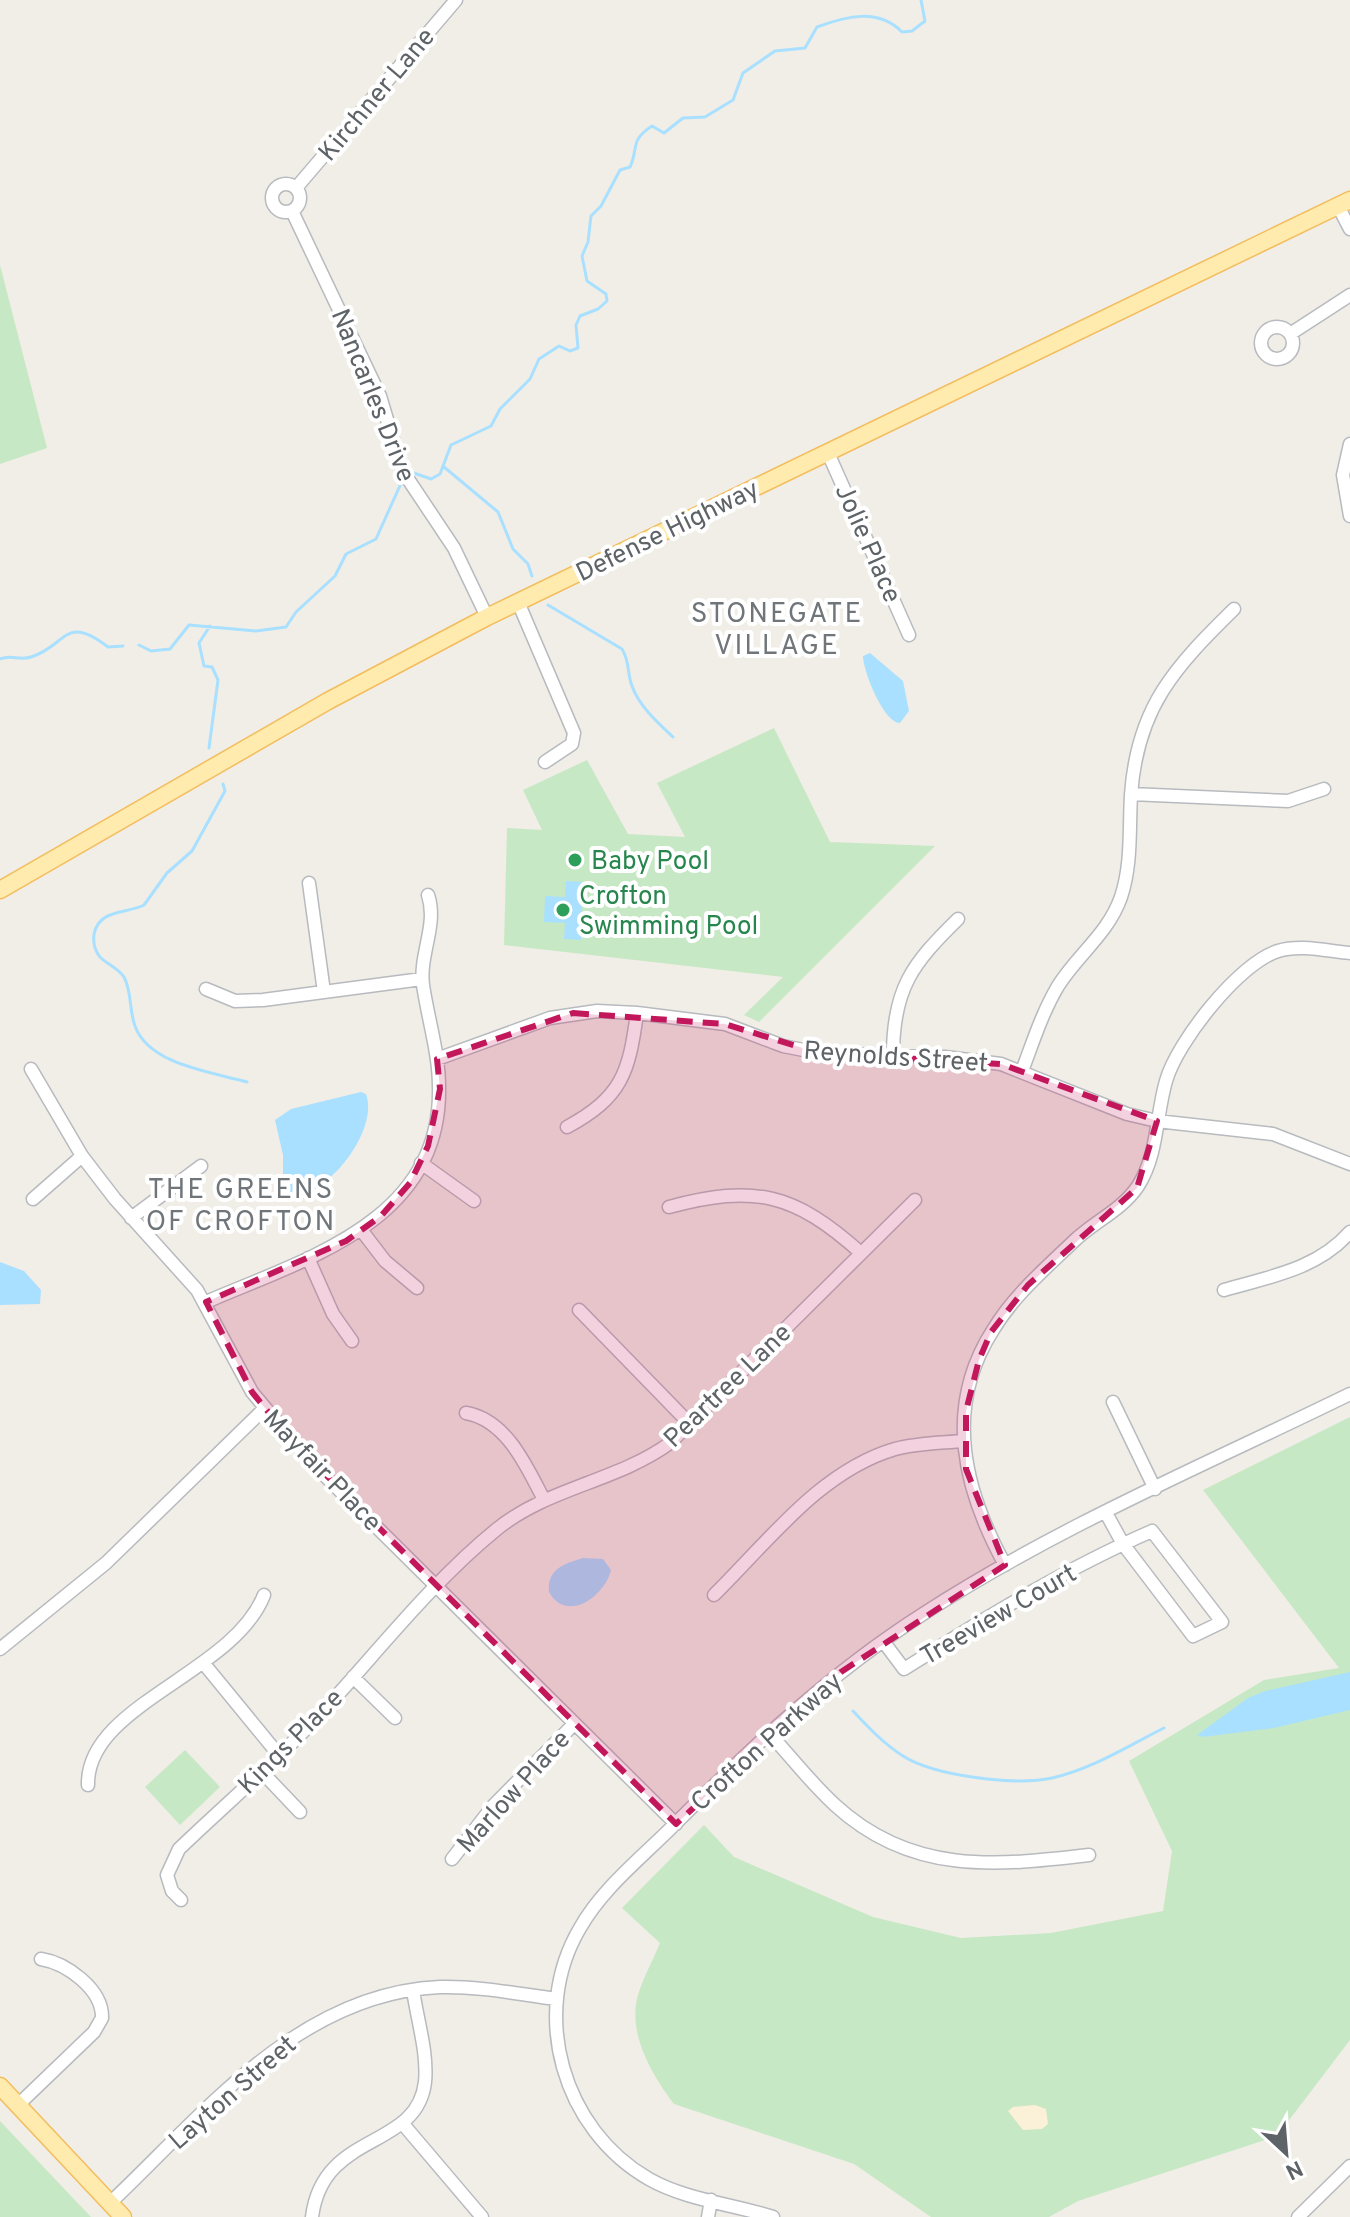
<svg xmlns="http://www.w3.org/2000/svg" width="1350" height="2217" font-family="Overpass,sans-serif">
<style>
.green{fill:#c7e8c4}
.sand{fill:#fbf0d8}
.water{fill:#a9e0ff}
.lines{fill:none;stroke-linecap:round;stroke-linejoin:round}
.stream{stroke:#a9e0ff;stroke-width:3}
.minor-casing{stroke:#b7babe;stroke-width:15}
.major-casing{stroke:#f3bd5e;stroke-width:19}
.minor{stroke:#fff;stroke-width:12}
.major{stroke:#ffebae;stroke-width:16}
.marked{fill:#c2185b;fill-opacity:0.2;stroke:#c2185b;stroke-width:6;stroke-dasharray:16 10;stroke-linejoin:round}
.leisure-dot{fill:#2e9e5b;stroke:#fff;stroke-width:3}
.labels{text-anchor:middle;stroke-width:8;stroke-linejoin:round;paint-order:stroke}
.street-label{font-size:26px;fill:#5e6367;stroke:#fff}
.leisure-label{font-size:26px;fill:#27864d;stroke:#fff;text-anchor:start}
.neighbourhood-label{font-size:28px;letter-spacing:2px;fill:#6f7579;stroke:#fff}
</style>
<rect width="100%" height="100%" fill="#f1eee7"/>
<path class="green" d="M0,265L47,448L0,464Z
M774,728L830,842L935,846L759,1022L744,1015L783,977L504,945L507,828L542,830L523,790L587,760L628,834L685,837L657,783Z
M1350,1417V2040L1277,2136L1078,2201L1049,2217H931L854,2164L674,2104C652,2075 627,2033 638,1995C643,1978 653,1960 660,1943L622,1908L704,1825L734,1857L873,1917L961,1938L1051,1933L1163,1911L1172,1851L1129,1761L1264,1680L1339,1668L1203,1490Z
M185,1750L220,1787L180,1825L145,1787Z
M0,2121L91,2217H0Z"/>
<path class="sand" d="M1035,2105L1046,2109L1048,2124L1042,2129L1023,2130L1008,2111L1013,2107Z"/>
<path class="water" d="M870,653L903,681L909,711L900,723C884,723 863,671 863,656Z
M566,881L583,882L581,940L564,939L565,923L544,922L545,896L565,897Z
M361,1092L366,1094C380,1131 323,1205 283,1195V1155L275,1120L291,1109Z
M0,1262L24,1271L41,1290L40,1304L0,1305Z
M583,1558L603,1559L611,1570C605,1596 567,1624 549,1592C547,1569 564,1564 583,1558Z
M1350,1672V1710L1274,1728L1203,1737L1197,1735L1248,1698L1265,1691Z"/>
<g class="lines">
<path class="stream" d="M444,467L498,512L513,549L528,564L532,576
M409,474L411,472L431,479L440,474L451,445L491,426L500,409L530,379L539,359L559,346L570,351L578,348L576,325L580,316L598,309L607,301L606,294L587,281L582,256L588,242L591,216L601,206L620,170L630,167C639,148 629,141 652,126L664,133L683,118L705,117L733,100L743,73L775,51L805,48L817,27C847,16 878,8 902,32L912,31L925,21L921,0
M548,605L622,649C630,662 627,673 632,686C639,706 658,723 673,737
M139,645L151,651L170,649L189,625L256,631L286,627L296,612L335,576L346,554L376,539L403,479
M0,659C11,654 19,661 31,657C67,646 64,613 108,647L123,646
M209,748L218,680L212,667L204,666L199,643L210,626
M223,784L225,791L192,851L167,873L144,905C126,914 99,909 94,934C93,942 95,951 100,957C108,965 118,968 124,977C132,992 129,1010 135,1026C149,1065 212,1072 247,1082
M853,1711C868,1727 884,1744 903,1756C934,1776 1016,1786 1052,1778C1092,1769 1128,1746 1164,1728"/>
<g class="minor-casing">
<path id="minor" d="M272 198a14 14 0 1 1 28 0a14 14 0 1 1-28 0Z
M296,188L456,0
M1338,206L1350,229
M292,211L380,396L402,470L454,548L487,617
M1261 343a16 16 0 1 1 32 0a16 16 0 1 1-32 0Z
M1290,334L1350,295
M1350,444L1343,475L1350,516
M828,453L909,635
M518,602L574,733L572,744L545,762
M1131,794L1288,801L1324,789
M309,883L324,992
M206,989L235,1001L263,1000L422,979
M893,1055C893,989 912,964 958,919
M437,1059L550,1018L597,1011L637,1013L725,1024L783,1046L819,1053L945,1057L1001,1064L1127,1114L1157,1121L1273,1134L1350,1164
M31,1069L82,1156L115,1199L197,1290L252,1392L310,1461L676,1824
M1022,1071C1033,1042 1042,1013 1058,986C1078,954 1108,934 1121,897C1132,864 1129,829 1131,795C1137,707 1175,667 1234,609
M567,1127C622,1097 629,1073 637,1013
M421,1163L474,1201
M33,1199L82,1156
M669,1207C755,1184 794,1193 861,1253
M131,1218L201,1166
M362,1231L385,1261L417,1288
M308,1258L333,1314L352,1341
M1224,1290C1269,1277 1318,1269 1350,1232
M206,1302C305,1259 442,1222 439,1087C439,1053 428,1019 423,985C419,954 438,925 428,895
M579,1310L690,1424
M1113,1402L1155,1489
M466,1413C506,1420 526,1465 543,1498
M1005,1565C964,1490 943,1408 993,1330C1014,1295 1046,1268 1074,1241C1095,1221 1122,1210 1138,1186C1158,1155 1156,1115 1166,1081C1177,1042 1239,963 1278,951C1300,944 1327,951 1350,953
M714,1595C768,1542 820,1471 895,1449C917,1443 940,1443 963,1441
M883,1641L904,1669C985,1618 1065,1569 1152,1531L1222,1622L1193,1636L1123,1544L1106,1513
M0,1649L106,1563L264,1409
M205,1665L278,1754
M353,1677L395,1718
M769,1733C791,1757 811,1783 835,1805C911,1875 995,1866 1089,1855
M261,1771L300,1812
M88,1785C86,1705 233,1674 264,1595
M452,1859L493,1806L574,1724
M181,1900L172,1891L167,1875L179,1849C227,1803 279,1759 324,1710C380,1649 433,1581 497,1529C549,1487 616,1482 670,1443L915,1200
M18,2105L94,2032L102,2018C103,1989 66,1963 41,1959
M403,2124L482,2217
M110,2203C205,2113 299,1993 440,1987C479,1986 518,1994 556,1999
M312,2217C323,2130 417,2151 425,2082C428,2053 417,2019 413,1990
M708,2217L711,2200
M773,2217C732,2204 686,2200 649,2179C563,2130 529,2014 580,1928C602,1889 640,1859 672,1827C750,1749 829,1674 923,1614C1057,1527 1207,1464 1350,1394
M1298,2217L1350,2166"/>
</g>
<g class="major-casing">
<path id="major" d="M0,890L328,701L487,617L1350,200
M0,2086L123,2217"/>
</g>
<use href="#minor" class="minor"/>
<use href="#major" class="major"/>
</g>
<path class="marked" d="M573,1013L725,1024L819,1053L1001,1064L1157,1121L1137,1188L1028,1285L991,1332L979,1360L966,1411V1469L1005,1565L841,1672L676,1824L292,1441L252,1392L206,1302L346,1241L381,1216L410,1183L428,1146L440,1089L437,1059Z"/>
<g class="leisure-dot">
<circle cx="575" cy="860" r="8"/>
<circle cx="563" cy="910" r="8"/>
</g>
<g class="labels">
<g class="street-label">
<text transform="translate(376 94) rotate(-50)" y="9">Kirchner Lane</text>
<text transform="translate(374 395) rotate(68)" y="9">Nancarles Drive</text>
<text transform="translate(667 530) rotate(-26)" y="9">Defense Highway</text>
<text transform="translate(869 543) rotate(66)" y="9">Jolie Place</text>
<text transform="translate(896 1056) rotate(4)" y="9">Reynolds Street</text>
<text transform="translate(727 1385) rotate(-44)" y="9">Peartree Lane</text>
<text transform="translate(323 1470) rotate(46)" y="9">Mayfair Place</text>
<text transform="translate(998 1614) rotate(-30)" y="9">Treeview Court</text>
<text transform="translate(290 1741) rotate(-45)" y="9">Kings Place</text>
<text transform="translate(766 1741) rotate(-42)" y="9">Crofton Parkway</text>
<text transform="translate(513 1791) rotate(-48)" y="9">Marlow Place</text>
<text transform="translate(232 2092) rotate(-41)" y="9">Layton Street</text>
</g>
<g class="leisure-label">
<text x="591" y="869">Baby Pool</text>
<text x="579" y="904">Crofton<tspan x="579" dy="30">Swimming Pool</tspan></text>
</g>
<g class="neighbourhood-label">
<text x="777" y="622">STONEGATE<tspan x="777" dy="32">VILLAGE</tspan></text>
<text x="241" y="1198">THE GREENS<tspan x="241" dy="32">OF CROFTON</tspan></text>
</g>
</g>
<g transform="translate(1286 2153) rotate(154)" stroke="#ffffff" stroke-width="6" paint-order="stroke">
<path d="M0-6L14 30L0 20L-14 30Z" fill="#5e6367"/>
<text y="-12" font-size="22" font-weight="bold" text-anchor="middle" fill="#5e6367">N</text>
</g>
</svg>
